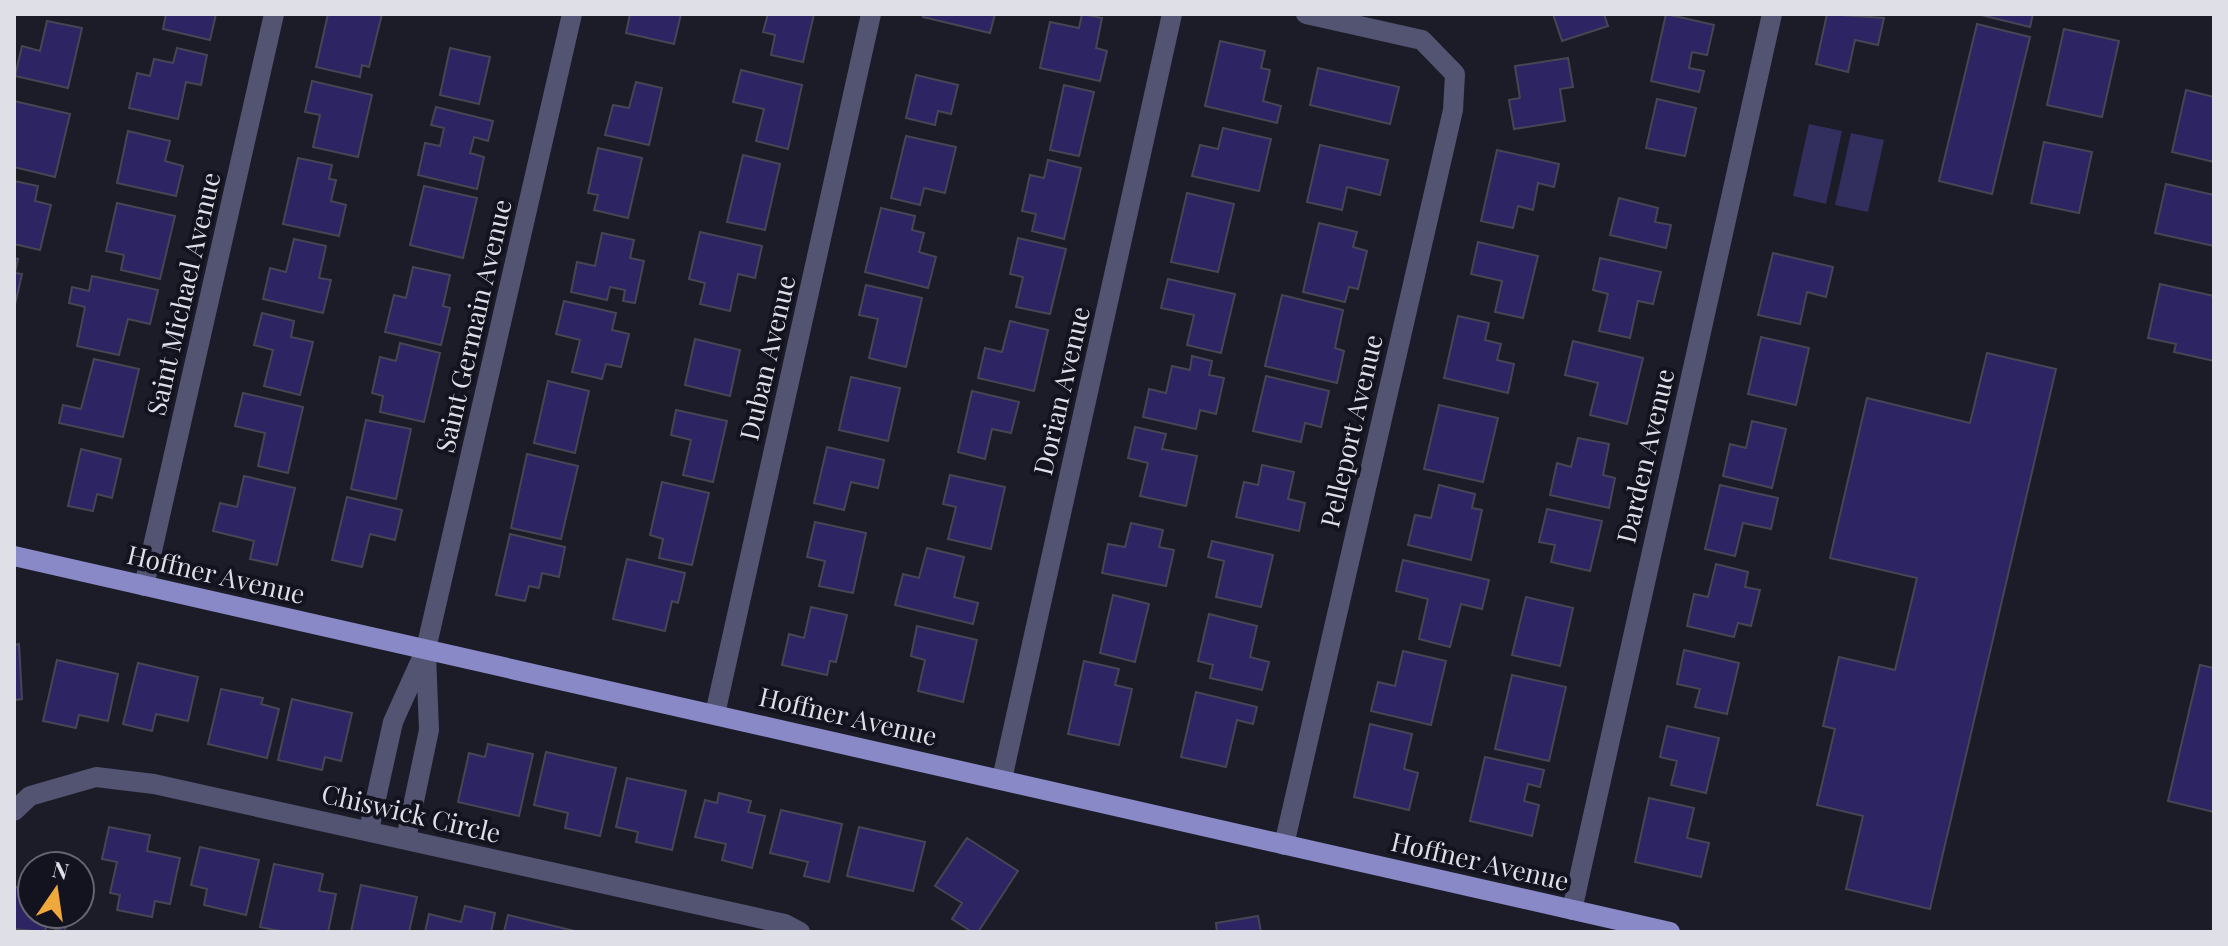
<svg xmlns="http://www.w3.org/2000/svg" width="2228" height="946" font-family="'Playfair Display',serif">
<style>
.green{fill:#322f5e}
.building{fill:#2c2463;stroke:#454654;stroke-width:2}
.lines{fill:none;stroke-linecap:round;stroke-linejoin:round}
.minor{stroke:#535471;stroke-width:20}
.major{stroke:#8a89c7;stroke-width:20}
.labels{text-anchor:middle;stroke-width:8;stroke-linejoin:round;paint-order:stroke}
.street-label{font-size:26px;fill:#dfdfe8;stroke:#13131f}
</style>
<rect width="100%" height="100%" fill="#1c1c28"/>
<path class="green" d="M1809,124L1842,131L1826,204L1793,196Z
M1851,133L1884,140L1868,212L1835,205Z"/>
<path class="building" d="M166,14H216L210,40L163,29Z
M328,14H382L369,67L362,65L360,77L316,67Z
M630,14H681L674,44L626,33Z
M768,14H814L803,62L771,55L775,35L763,32Z
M924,14H995L990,33L923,17Z
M1082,14L1102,18L1096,48L1107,51L1100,81L1040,68L1050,22L1079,28Z
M1553,14H1604L1608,26L1562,41Z
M1666,14L1714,25L1707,55L1692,52L1689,68L1704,71L1699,92L1651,81Z
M1827,14L1884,18L1878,45L1855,40L1848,72L1816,64Z
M1977,14H2033L2030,27Z
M47,21L82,28L68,88L15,76L22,46L40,51Z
M1977,24L2030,37L1992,194L1939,181Z
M2064,29L2119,41L2102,117L2047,105Z
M1220,41L1265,51L1261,68L1270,70L1263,101L1281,106L1277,123L1205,106Z
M177,48L207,55L201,85L186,82L178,119L129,108L137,73L150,76L154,59L173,63Z
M450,48L490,57L479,104L440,95Z
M1568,58L1573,87L1560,89L1565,121L1514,129L1509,100L1520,98L1515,66Z
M1318,68L1399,87L1390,124L1310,105Z
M741,70L802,85L788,149L756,141L764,109L733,102Z
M916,75L958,85L951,114L938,111L935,125L906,118Z
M312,81L372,95L358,157L313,147L320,115L305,112Z
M636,82L662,88L649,145L605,135L613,105L629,108Z
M1064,85L1094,92L1079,156L1050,150Z
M2186,90L2214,97V162L2172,152Z
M1657,99L1696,108L1685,156L1646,148Z
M14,101L70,114L55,177L14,167Z
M436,107L493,121L488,141L474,137L470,153L484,157L477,189L418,175L425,143L440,146L444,128L431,125Z
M1223,128L1271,139L1259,191L1192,176L1200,145L1218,149Z
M128,131L170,141L165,161L183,166L176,196L117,183Z
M906,136L956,147L945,193L924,188L920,205L891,198Z
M2044,142L2092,152L2079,213L2031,203Z
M1320,145L1388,160L1380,195L1347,187L1342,210L1307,202Z
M598,148L642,158L628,218L594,210L598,195L588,193Z
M1497,150L1559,164L1554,187L1538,183L1533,210L1518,206L1513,228L1481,221Z
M743,155L780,164L765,230L727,222Z
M298,158L332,165L329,179L336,180L331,201L346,205L339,236L283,224Z
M1048,160L1081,168L1064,239L1032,231L1036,214L1022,211L1030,175L1044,178Z
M14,181L38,186L35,201L51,205L40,250L14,244Z
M2166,184L2214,195V246L2155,233Z
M424,186L477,198L463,258L410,245Z
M1187,193L1234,204L1218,272L1171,262Z
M1619,198L1658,208L1655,222L1671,225L1666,248L1610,235Z
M117,203L175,216L160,279L121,270L124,255L106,251Z
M881,208L915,216L912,230L924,233L919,252L936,257L928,288L865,272Z
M1319,223L1357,232L1353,247L1367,251L1358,289L1349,287L1345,302L1303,292Z
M700,232L762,246L755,278L738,274L730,311L700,304L705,283L689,279Z
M602,233L634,240L630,258L644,261L635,303L623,301L625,290L610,287L607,300L571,292L577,262L595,266Z
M1018,238L1066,249L1050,314L1016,307L1023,277L1010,274Z
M294,239L326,246L319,278L331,280L323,313L263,299L270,268L286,272Z
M1478,242L1538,256L1523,318L1495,312L1502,281L1471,274Z
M1773,253L1833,267L1826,297L1807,292L1800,324L1758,315Z
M14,258L18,259L15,273L22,274L14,309Z
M1600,258L1661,272L1653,304L1638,301L1630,338L1599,331L1608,294L1593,290Z
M413,267L450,275L443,306L450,308L441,345L385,332L394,295L406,298Z
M92,276L158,290L150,324L128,319L119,355L77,346L85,307L69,303L72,287L89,291Z
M1168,279L1235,294L1221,353L1187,345L1194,315L1161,308Z
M2160,284L2214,296V361L2174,352L2176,344L2148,338Z
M866,285L922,298L906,367L869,358L878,319L859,315Z
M1282,295L1343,310L1335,348L1344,351L1337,383L1265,366Z
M564,301L616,313L612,330L629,334L621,367L606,364L602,379L572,372L580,340L556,334Z
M262,313L294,321L291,337L313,342L300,395L264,386L273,350L254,345Z
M1458,316L1489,323L1485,340L1501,344L1497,360L1514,364L1508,393L1444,378Z
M1010,321L1048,330L1034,391L978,378L985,348L1002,352Z
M1761,337L1809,348L1796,405L1748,394Z
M695,339L740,350L730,396L685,385Z
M1573,341L1643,358L1627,424L1590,415L1598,383L1565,375Z
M400,343L440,353L424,422L380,412L383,396L372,393L380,357L396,361Z
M1987,353L2056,369L1930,909L1846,889L1863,816L1817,805L1835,729L1823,726L1839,657L1895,670L1917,578L1830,558L1867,398L1970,423Z
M1192,356L1212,361L1209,375L1224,378L1216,414L1200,410L1196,429L1143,417L1149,389L1166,393L1172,366L1190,370Z
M94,359L139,369L123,437L59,423L63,405L81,409Z
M1266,376L1329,391L1321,427L1305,423L1301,442L1253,431Z
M851,377L900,388L888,441L839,430Z
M548,381L589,391L575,453L534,443Z
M972,391L1019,402L1011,433L992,429L985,459L958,452Z
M243,393L303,407L288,473L258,466L265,433L235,426Z
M1439,405L1498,418L1483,482L1424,469Z
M676,410L727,421L713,482L683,475L691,440L671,435Z
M366,420L411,429L396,499L351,489Z
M1752,421L1786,429L1772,488L1723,476L1730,444L1746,448Z
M1135,427L1166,434L1162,449L1197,456L1186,506L1140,496L1148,463L1128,458Z
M1578,438L1609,444L1603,475L1615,478L1609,508L1550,495L1557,463L1571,467Z
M827,447L884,460L878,488L851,482L844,510L814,503Z
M81,449L121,459L112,498L97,494L93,511L68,506Z
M527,454L578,466L561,539L511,528Z
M1262,465L1294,472L1288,499L1305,503L1299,531L1236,517L1244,482L1258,485Z
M950,475L1005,487L991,549L948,539L956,507L943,504Z
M244,476L295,488L277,565L250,559L254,541L213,531L220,503L237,507Z
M662,482L709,493L692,565L659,558L663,539L650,535Z
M1439,485L1475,494L1472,508L1482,510L1471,560L1408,545L1415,515L1431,518Z
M1720,485L1778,498L1771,529L1743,523L1735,556L1705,549Z
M347,497L402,510L395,540L370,534L362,567L332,560Z
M1547,509L1602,521L1590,571L1551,562L1555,545L1539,542Z
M815,522L866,533L853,593L819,586L825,561L807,557Z
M1131,523L1163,530L1159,547L1174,550L1166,586L1102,573L1108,544L1125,547Z
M510,534L565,547L559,577L542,573L539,588L529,586L525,601L496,595Z
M1212,541L1273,555L1261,607L1216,597L1224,561L1208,557Z
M927,548L964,557L954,597L978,603L973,624L895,605L903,574L919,578Z
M627,559L685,573L678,603L672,601L665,631L613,619Z
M1403,560L1489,580L1482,609L1461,604L1450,647L1419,639L1428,599L1396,591Z
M1716,564L1748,572L1745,587L1760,590L1751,626L1738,623L1734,637L1687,626L1694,594L1708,597Z
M1113,595L1149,604L1135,662L1100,653Z
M1526,597L1573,608L1560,666L1512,655Z
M811,607L847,615L836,662L830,661L827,675L782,665L789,634L804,638Z
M1209,614L1257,626L1250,657L1269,662L1262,690L1210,678L1213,665L1198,661Z
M917,626L977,640L963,702L918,691L925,660L911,656Z
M19,644L22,699L14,700V645Z
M1684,650L1739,663L1727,714L1695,707L1700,689L1677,684Z
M1403,651L1446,661L1431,725L1371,711L1378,682L1395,686Z
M57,660L118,674L108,721L79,715L76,728L43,721Z
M1084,661L1119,669L1115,685L1132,689L1119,745L1068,734Z
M138,663L198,677L188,721L156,714L152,731L123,724Z
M2200,665L2214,668V812L2168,801Z
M1512,675L1566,687L1549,761L1495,749Z
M221,689L263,698L261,704L279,709L267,758L208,744Z
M1196,692L1257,707L1253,724L1237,720L1226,767L1181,757Z
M292,699L352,713L341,761L325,757L322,770L278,760Z
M1370,724L1412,734L1404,769L1418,773L1409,810L1354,797Z
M1667,726L1719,738L1706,793L1671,785L1677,761L1660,757Z
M488,744L533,754L519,816L458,802L469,753L485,757Z
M546,752L616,768L600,836L565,828L568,813L534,805Z
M1485,757L1544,770L1540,787L1528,784L1524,801L1539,805L1532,836L1470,821Z
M627,778L686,791L672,850L636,842L638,832L616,827Z
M719,793L751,801L748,812L765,816L752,868L722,860L726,844L695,837L705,800L717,803Z
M1649,798L1694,808L1687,838L1709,843L1701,877L1635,862Z
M781,810L842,824L829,882L804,876L808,862L770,853Z
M109,827L150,835L147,851L180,858L170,904L155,901L152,917L117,910L120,895L110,893L117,862L102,859Z
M859,827L925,842L913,891L847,876Z
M967,838L1018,871L978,932H972L952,919L962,903L935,886Z
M200,847L259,860L246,915L204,905L207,889L191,885Z
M274,864L323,874L319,891L336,894L328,932H285L260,927Z
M32,875V914H71L64,932L47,926L44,932L14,929V886L26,891Z
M361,885L417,897L409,932H351Z
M465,906L495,913L491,932H425L429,914L461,922Z
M508,915L575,931V932H504Z
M1258,916L1261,932H1217L1216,923Z"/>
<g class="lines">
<path class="minor" d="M144,586L274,14
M715,714L871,14
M1002,779L1172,14
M14,811L30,796L96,777L154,784L785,924L800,932
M369,830L393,722L426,649L572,14
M406,839L429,730L426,654
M1284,845L1453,110L1455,74L1422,40L1306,14
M1572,910L1772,14"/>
<path class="major" d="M14,556L1670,932"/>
</g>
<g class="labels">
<g class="street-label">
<text transform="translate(184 294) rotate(-77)" y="9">Saint Michael Avenue</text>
<text transform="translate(474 326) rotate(-77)" y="9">Saint Germain Avenue</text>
<text transform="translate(768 358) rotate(-77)" y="9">Duban Avenue</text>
<text transform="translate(1062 391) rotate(-77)" y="9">Dorian Avenue</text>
<text transform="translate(1352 431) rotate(-77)" y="9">Pelleport Avenue</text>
<text transform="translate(1646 456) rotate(-77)" y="9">Darden Avenue</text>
<text transform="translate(216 575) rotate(13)" y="9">Hoffner Avenue</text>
<text transform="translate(848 717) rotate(13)" y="9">Hoffner Avenue</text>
<text transform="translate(411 814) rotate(13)" y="9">Chiswick Circle</text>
<text transform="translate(1480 862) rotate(13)" y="9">Hoffner Avenue</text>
</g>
</g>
<rect width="2228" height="946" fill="none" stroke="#dfdfe8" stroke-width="32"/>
<g transform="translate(56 890) rotate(13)"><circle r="38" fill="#13131f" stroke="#65656f" stroke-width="2"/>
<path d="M0-6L14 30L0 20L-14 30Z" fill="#eea83c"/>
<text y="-12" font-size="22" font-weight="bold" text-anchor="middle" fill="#dfdfe8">N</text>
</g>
</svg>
